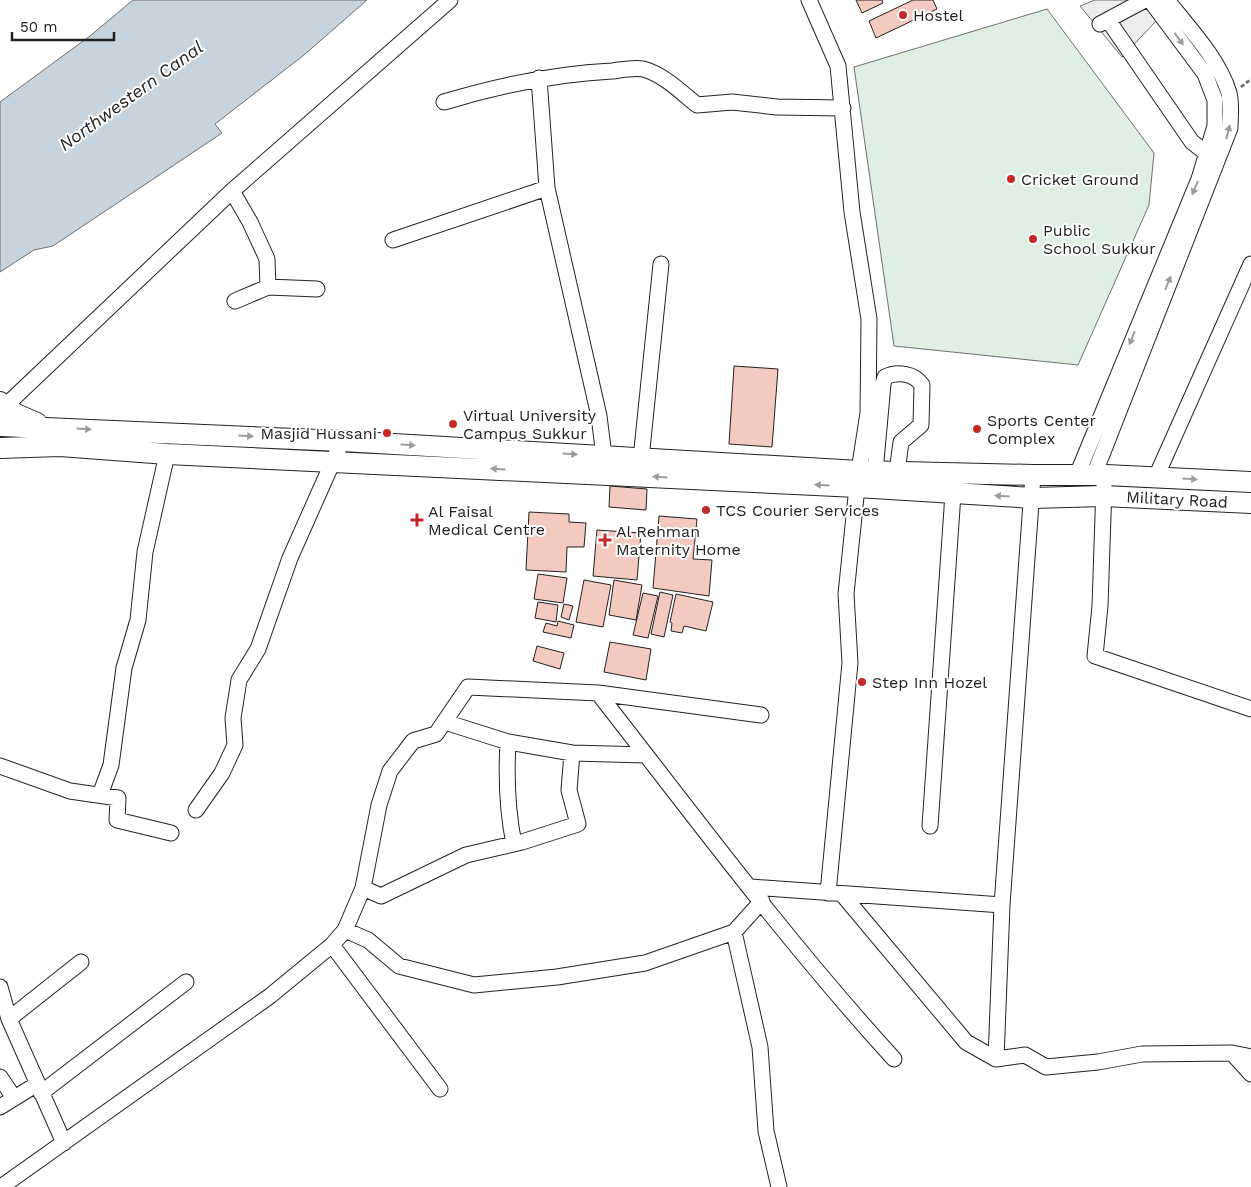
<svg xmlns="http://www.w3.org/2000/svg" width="1251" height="1187" font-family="'Work Sans',sans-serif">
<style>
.green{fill:#e0efe3;stroke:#6f6f6f}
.parking{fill:#ededed;stroke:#6f6f6f}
.water{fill:#c7d3dd;stroke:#6f6f6f}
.building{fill:#f3c9c0;stroke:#222}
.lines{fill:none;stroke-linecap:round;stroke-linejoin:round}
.minor-casing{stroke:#222;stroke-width:17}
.major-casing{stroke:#222;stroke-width:22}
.path{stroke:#646464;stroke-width:2.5;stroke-dasharray:4 2.5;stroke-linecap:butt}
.minor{stroke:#fff;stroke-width:15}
.major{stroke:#fff;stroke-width:20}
.oneway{fill:#9c9c9c}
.poi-dot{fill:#c62828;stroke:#fff;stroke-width:2}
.labels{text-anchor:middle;stroke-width:4;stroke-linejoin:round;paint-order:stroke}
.poi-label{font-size:16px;fill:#222;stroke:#fff;text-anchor:start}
.street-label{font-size:16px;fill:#222;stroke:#fff}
.water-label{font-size:18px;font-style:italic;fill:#222;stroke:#fff}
</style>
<rect width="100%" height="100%" fill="#fff"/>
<path class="green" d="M1047,9L1154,153L1149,205L1078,365L894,346L854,67Z"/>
<path class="parking" d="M1095,0H1145L1158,19L1122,57L1080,6Z"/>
<path class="water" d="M133,0H367L304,55L215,124L222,133L53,246L34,250L0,272V102L90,36Z"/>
<path class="building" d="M856,0H882L883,3L862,13Z
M913,0H933L937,9L876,38L869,21Z
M734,366L778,369L772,447L729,444Z
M610,486L647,489L646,510L609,507Z
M529,512L569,514V522L586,523L584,547H567L566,572L526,570Z
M659,516L697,519L693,559L712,560L709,596L653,588Z
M597,530L641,533L637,580L593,576Z
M538,574L567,578L563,603L534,599Z
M584,580L611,585L603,627L576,622Z
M614,580L642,585L636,620L609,615Z
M660,592L673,595L664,637L651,634Z
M643,593L658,596L648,638L633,635Z
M676,594L713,602L706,631L684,626L682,633L671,631L672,623L670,622Z
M538,602L558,605L556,622L535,618Z
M564,604L573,606L569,620L561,617Z
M558,621L574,625L571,638L543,632L546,623L557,626Z
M610,642L651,649L646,680L604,672Z
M537,646L564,653L560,669L533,661Z"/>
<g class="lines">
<g class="minor-casing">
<path id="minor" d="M809,0L838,66L852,212L869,319L868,413L859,471
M1108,20L1192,142L1214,159
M1100,24L1145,0
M539,78L547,188L599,416L604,456
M444,102C500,85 554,74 612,71C621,70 634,67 643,69C663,74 681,92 697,105L732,102L777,107L843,108
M232,191L250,222L267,259L268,287
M393,240L547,188
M235,301L268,287L317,289
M0,411L232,191L450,0
M641,459L661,264
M875,472L883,384L885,377C897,371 914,373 922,385L921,425L901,442L897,472
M1077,475L1199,179L1215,126V100L1205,74L1150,0
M1094,475L1230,128C1230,117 1232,105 1229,93C1219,59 1189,28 1167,0
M1156,477L1251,264
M1104,486L1100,606L1095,656L1251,709
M598,693C694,816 788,943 894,1059
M445,722L508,742L572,753L646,755
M508,742C506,778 507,810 514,844
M0,766L70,791L118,798L117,820L171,833
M100,795L111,765L124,668L138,620L145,552L167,454
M196,810L222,773L235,745L233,718L239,680L258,649L290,558L342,441
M930,826L953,494
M751,887L1002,905
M363,888L381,896L466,855L522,842L578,824L569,790L572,753
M828,893L850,663L846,594L857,487
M842,894L966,1042L996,1059L1025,1055L1046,1067L1098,1062L1142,1054L1232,1053L1251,1057
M345,930L368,940L399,966L474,985L557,977L645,963L734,932L762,901
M734,932L760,1047L766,1131L779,1187
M332,945L440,1089
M0,987L9,1019L64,1143
M9,1019L81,962
M1232,1053L1251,1074
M996,1059L1002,905L1033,475
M0,1077L14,1098
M41,1093L186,982
M0,1107L37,1084
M1,1187L270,996L332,945L345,930L363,888L379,805L390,771L413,741L436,734L468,687L598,693L761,715"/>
</g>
<g class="major-casing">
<path id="major" d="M0,402L16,414L37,423
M0,426L342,441L859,471L1033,475H1106L1251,482
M0,448L60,446L167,454L857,487L1033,498L1103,496L1251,503"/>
</g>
<path class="path" d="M1241,87L1251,79"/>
<use href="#minor" class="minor"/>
<use href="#major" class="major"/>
</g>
<defs><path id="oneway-solid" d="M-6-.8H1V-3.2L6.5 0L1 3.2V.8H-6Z" transform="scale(1.25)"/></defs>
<g class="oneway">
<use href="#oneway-solid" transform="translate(1179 39) rotate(54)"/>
<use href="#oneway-solid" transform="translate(1228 132) rotate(-76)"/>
<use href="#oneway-solid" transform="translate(1195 188) rotate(113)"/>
<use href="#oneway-solid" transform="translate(1168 283) rotate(-68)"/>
<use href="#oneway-solid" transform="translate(1132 338) rotate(112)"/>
<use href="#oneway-solid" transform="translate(84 429) rotate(3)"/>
<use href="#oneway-solid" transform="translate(246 436) rotate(3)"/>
<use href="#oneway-solid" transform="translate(408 445) rotate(3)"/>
<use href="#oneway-solid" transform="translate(570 454) rotate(3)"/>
<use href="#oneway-solid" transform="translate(498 469) rotate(-177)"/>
<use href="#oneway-solid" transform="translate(660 477) rotate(-177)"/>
<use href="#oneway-solid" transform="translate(1190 479) rotate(3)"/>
<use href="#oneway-solid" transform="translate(822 485) rotate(-177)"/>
<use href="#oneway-solid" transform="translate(1002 496) rotate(-177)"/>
</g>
<g class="poi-dot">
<circle cx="903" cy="15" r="5"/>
<circle cx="1011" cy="179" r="5"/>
<circle cx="1033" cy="239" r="5"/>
<circle cx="453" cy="424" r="5"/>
<circle cx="977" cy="429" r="5"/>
<circle cx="387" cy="433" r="5"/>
<circle cx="706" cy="510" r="5"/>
<path d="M414.5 512.5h5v5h5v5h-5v5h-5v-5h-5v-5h5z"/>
<path d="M602.5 532.5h5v5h5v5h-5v5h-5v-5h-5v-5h5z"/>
<circle cx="862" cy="682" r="5"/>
</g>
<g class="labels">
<g class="poi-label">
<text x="913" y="21">Hostel</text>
<text x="1021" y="185">Cricket Ground</text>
<text x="1043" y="236">Public<tspan x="1043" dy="18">School Sukkur</tspan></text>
<text x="463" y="421">Virtual University<tspan x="463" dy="18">Campus Sukkur</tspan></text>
<text x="987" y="426">Sports Center<tspan x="987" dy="18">Complex</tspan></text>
<text x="377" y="439" text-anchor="end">Masjid Hussani</text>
<text x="716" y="516">TCS Courier Services</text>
<text x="428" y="517">Al Faisal<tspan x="428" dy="18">Medical Centre</tspan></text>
<text x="616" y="537">Al Rehman<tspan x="616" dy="18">Maternity Home</tspan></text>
<text x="872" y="688">Step Inn Hozel</text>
</g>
<g class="street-label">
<text transform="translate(1177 499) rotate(3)" y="6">Military Road</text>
</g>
<g class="water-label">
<text transform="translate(131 96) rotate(-36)" y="6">Northwestern Canal</text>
</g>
</g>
<path d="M12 32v8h102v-8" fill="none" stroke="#222222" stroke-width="2.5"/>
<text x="20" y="32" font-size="15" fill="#222222" stroke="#ffffff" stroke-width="4" paint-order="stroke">50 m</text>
</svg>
